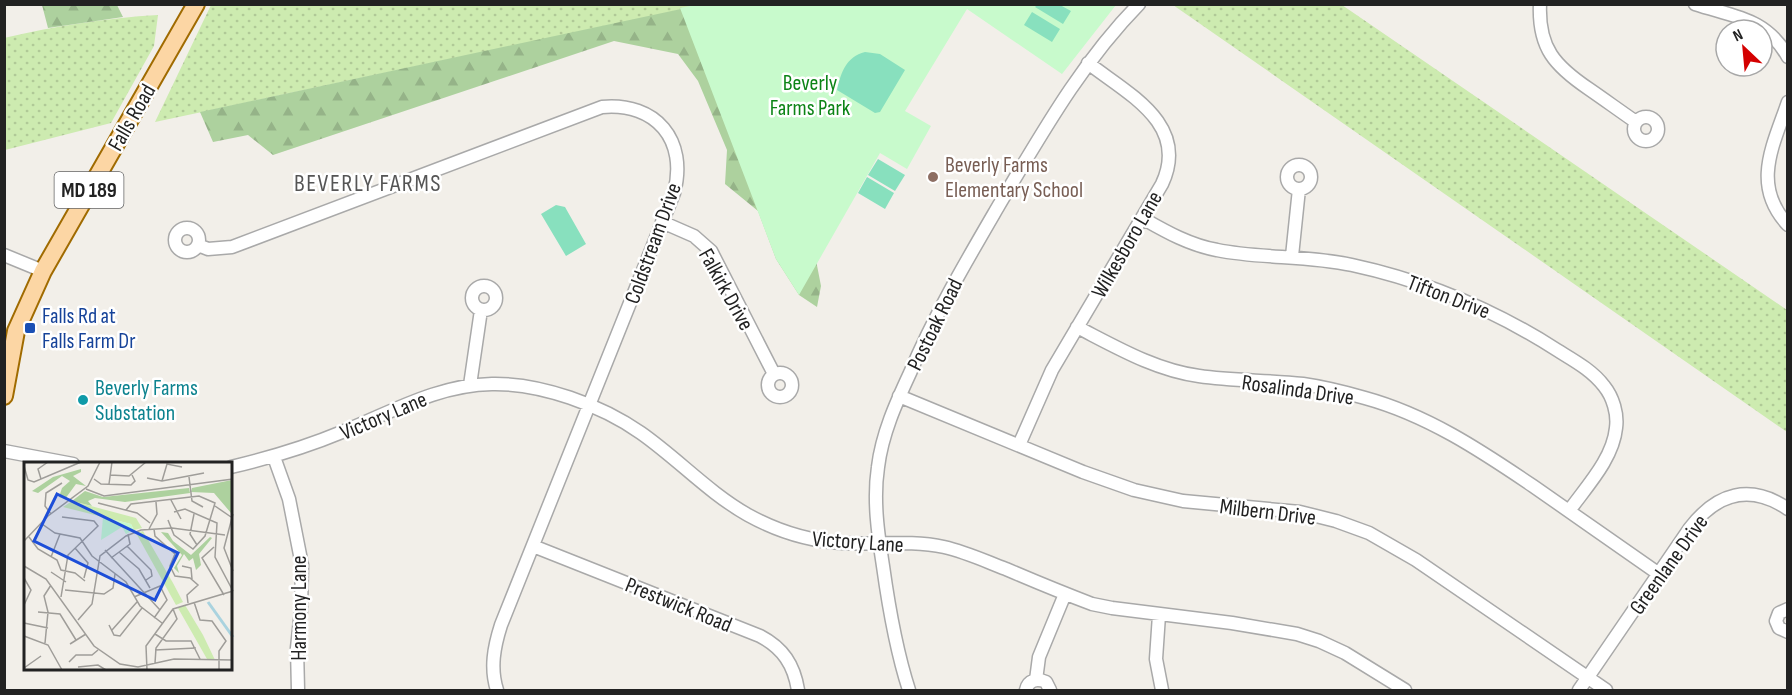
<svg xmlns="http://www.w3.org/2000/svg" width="1792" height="695" font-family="'Sofia Sans Condensed',sans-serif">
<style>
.grass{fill:url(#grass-dots)}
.forest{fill:url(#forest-firs)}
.park{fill:#c8facc}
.pitch{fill:#88e0be}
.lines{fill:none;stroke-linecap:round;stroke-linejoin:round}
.minor-casing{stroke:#a9a9a9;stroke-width:15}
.major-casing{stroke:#a06b00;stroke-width:20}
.minor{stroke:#fff;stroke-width:12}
.major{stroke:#fcd6a4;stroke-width:16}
.education-dot{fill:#8d6e63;stroke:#fff;stroke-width:2}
.transit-dot{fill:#1a4fb4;stroke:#fff;stroke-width:2}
.culture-dot{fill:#0f9aa8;stroke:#fff;stroke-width:2}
.labels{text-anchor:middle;stroke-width:5;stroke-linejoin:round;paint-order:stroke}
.shield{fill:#fff;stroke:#646464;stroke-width:1.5}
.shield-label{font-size:21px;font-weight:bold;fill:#222}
.park-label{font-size:22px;fill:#0c8416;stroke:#fff}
.street-label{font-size:22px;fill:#222;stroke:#fff}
.education-label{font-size:22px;fill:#785e54;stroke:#fff;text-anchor:start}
.transit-label{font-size:22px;fill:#164399;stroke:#fff;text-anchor:start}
.culture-label{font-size:22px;fill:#0d838f;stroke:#fff;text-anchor:start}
.neighbourhood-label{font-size:24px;letter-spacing:1.5px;fill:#555;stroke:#fff}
.inset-river{fill:none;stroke:#aad3df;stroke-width:3}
.inset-road{fill:none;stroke:#9f9d99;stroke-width:1.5}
.view{fill:#1d4ed8;fill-opacity:0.15;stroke:#1d4ed8;stroke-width:3}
.inset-edge{fill:none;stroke:#222;stroke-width:3}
</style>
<defs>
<pattern id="grass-dots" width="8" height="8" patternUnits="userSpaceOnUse" patternTransform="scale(1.5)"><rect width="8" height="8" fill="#cdebb0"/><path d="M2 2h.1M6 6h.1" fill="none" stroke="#b0c997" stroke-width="1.8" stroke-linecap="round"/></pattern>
<pattern id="forest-firs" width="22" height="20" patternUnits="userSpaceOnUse" patternTransform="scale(1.5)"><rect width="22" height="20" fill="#add19e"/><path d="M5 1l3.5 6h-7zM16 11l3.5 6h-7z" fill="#95b388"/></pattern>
</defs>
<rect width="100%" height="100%" fill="#f2efe9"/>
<path class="grass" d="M211,5H703L155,122Z
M1173,5H1342L1787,310V432Z
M158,15L154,46L111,123L5,150L4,38C55,26 106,18 158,15Z"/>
<path class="forest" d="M42,5H117L123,17L48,28Z
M681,9L815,255L821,286L817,307L799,295L776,259L758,211L725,184L727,150L698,81L678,54L614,41L273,155L248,135L213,142L200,112Z"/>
<path class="park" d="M699,4L1116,5L1062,74L967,9L905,111L931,126L907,169L880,153L799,295L776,259L680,8Z"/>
<path class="pitch" d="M1037,5H1060L1071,11L1063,24L1035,7Z
M1032,12L1060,29L1052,42L1024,25Z
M865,52L880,54L905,70L880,112L875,113L837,90C841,72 846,57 865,52Z
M878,159L905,175L895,191L868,175Z
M867,177L894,193L885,209L858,193Z
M556,205L565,207L586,244L566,256L541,214Z"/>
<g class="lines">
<g class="minor-casing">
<path id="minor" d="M1540,4C1538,48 1555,66 1589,89C1605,100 1620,111 1636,122
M1695,4C1735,17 1766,18 1788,57
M1788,102C1773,146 1751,185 1788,225
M1634 129a12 12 0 1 1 24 0a12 12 0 1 1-24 0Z
M1287 177a12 12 0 1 1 24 0a12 12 0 1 1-24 0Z
M1142,218C1165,231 1189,245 1217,250C1261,259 1307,255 1352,265C1426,281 1493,309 1557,350C1573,360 1592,370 1604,386C1613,397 1618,414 1616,428C1613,459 1586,487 1569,511
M662,222L694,236L711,251L774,374
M175 240a12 12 0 1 1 24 0a12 12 0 1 1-24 0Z
M198,245L208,249L232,247L602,107C656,102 688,140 674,193L501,625C494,647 490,668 497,690
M4,255L43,271
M1292,256L1299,189
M472 298a12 12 0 1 1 24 0a12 12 0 1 1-24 0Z
M1077,327C1116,347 1155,370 1199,376C1233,381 1268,380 1303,384C1324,387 1344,392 1365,398C1427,415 1480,450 1533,486C1575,515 1617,545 1659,574
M768 385a12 12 0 1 1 24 0a12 12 0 1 1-24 0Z
M470,385L481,310
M899,396L1083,472L1134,490L1183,501L1300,512L1336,521L1369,533L1416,560L1606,690
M1019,445L1052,370L1162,184C1190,124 1128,94 1088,63
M4,451L73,464
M274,457L289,499L302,565L301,610L297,648L298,690
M231,467C269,458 306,447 342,432C392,412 437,385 492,384C541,383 601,405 641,433C678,459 709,493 748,515C777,531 809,541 842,543C875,545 911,540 944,547C966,552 985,561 1006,569C1034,581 1063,593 1092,604L1112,608L1232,623L1297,634L1319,641L1345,653L1405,690
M533,546L760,636C783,648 794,665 798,690
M1788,609L1779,613L1776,621L1779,628L1788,632
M1159,615L1156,659L1162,690
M1036,680L1039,657L1065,594
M909,690C896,650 889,609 883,566C878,534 873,500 878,467C882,434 896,403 910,373C935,314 967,260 999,205C1041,135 1081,63 1139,4
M1026,690C1028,680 1037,678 1046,682L1050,690
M1579,690L1690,528C1717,493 1750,483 1788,509"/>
</g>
<g class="major-casing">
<path id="major" d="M4,396L16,331L43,271L196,4"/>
</g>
<use href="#minor" class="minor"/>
<use href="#major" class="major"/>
</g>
<circle class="education-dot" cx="933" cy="177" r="6"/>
<rect class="transit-dot" x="24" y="322" width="12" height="12" rx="3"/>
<circle class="culture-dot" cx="83" cy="400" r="6"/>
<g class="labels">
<rect class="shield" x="54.5" y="172" width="69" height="36" rx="4.5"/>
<g class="shield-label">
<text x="89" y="197">MD 189</text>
</g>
<g class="park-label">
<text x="810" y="90">Beverly<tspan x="810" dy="25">Farms Park</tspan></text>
</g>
<g class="street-label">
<text transform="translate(131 117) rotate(-60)" y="8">Falls Road</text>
<text transform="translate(652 243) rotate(-70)" y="8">Coldstream Drive</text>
<text transform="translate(1126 244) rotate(-60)" y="8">Wilkesboro Lane</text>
<text transform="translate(727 289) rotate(61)" y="8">Falkirk Drive</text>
<text transform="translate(1449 296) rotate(21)" y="8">Tifton Drive</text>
<text transform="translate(934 324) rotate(-64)" y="8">Postoak Road</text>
<text transform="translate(1298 389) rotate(8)" y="8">Rosalinda Drive</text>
<text transform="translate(383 415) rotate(-23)" y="8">Victory Lane</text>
<text transform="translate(1268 511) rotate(7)" y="8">Milbern Drive</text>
<text transform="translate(858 541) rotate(4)" y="8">Victory Lane</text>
<text transform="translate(1668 564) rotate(-54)" y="8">Greenlane Drive</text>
<text transform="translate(679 604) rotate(22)" y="8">Prestwick Road</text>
<text transform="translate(298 608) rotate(-90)" y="8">Harmony Lane</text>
</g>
<g class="education-label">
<text x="945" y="172">Beverly Farms<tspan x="945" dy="25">Elementary School</tspan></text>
</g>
<g class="transit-label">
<text x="42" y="323">Falls Rd at<tspan x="42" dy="25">Falls Farm Dr</tspan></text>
</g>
<g class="culture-label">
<text x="95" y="395">Beverly Farms<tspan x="95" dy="25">Substation</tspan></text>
</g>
<g class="neighbourhood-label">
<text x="368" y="191">BEVERLY FARMS</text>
</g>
</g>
<g transform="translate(24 462)">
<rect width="208" height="208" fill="#f2efe9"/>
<path d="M48,39L112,56L118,66L110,68L107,62L39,45ZM119,69L149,121L159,140L152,143L112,71ZM161,143L179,173L191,198L183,197L154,146Z" fill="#cdebb0"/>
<path d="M57,7V10L49,14L62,24L52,22L41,37L35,35L38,26L46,19L38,14L14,31L8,29L29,15ZM208,18L207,51L190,31L167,30L168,26ZM165,26L166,31L101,40L71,36L64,39L68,44L48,39L61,29L79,35ZM137,70L144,71L149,79L167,93L186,75L188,76L175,92L177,103L172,108L169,96L165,99L160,92L153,104L155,111L150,106L158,93Z" fill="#add19e"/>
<path d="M79,55L107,62L110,68L102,72L98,65L77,78Z" fill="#c8facc"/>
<path class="inset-river" d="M184,140L209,175"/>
<path class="inset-road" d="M0,4L4,18L10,20L57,0M86,13L105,14L122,0M165,15L168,39L179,45M123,16L138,19L180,11M17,17L14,7L24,0M70,17L77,22L107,23L111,19L108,13M138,19L143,2L158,5M85,22L88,0M62,27L80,34L209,17M147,38L157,57M74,41L113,51L126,61M191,44L207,55M102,48L107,42L175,34L191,41L181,74L169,87L150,73L144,58M150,50L161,47L193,61L191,95L209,129M27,52L21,44L22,31L38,21M170,52L166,72L173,83M209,52L200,86L209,109M18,62L31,71L56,76L68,94L102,120L116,144L138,161M125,67L133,52L132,40M130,67L131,74L151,92L146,104L151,114L166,116L174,123L163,133L164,141M5,75L14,87L33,98L37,108L51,111L61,119M0,79L24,54L64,24L76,0M103,84L127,108L128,114L122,118M190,85L178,96L200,133M51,86L64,101L60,116M81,88L136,148M95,90L115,107L126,126M27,95L36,72M87,96L106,82L104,72M0,104L22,117L70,184L96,202L114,205L150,197L209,198M158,104L167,106L168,117M27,110L42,120M0,116L7,128L0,143M41,128L80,132L89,126L91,112M37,135L44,93L74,64L70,59L38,55M110,135L136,124L143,138L130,156M170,140L176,158L188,159L202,179L195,189V208M14,150L36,152L52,178M54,158L68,142L76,94L102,74L117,68L148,66L201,73M0,161L24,166M85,163L90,173L96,174L118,146M88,168L113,140M131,172L142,179H167L176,197M0,174L24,183L38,208M21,181L24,150L20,134L27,123M46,182L62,172M131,188L172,186M45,200L52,193H68L74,188M131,201L132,186L153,157L149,147M54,205L74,203L82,208M0,206L17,194M123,208L122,184L149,147L209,129"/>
<path class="view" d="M33,32L154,91L131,138L10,79Z"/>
<rect width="208" height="208" class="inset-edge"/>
</g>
<rect width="1792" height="695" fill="none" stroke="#222222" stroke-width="12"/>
<g transform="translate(1744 48) rotate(334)"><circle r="28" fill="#ffffff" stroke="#a7a7a7" stroke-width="1.5"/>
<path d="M0-4.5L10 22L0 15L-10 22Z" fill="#d40000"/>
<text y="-9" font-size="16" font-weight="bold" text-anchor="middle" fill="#222222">N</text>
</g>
</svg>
